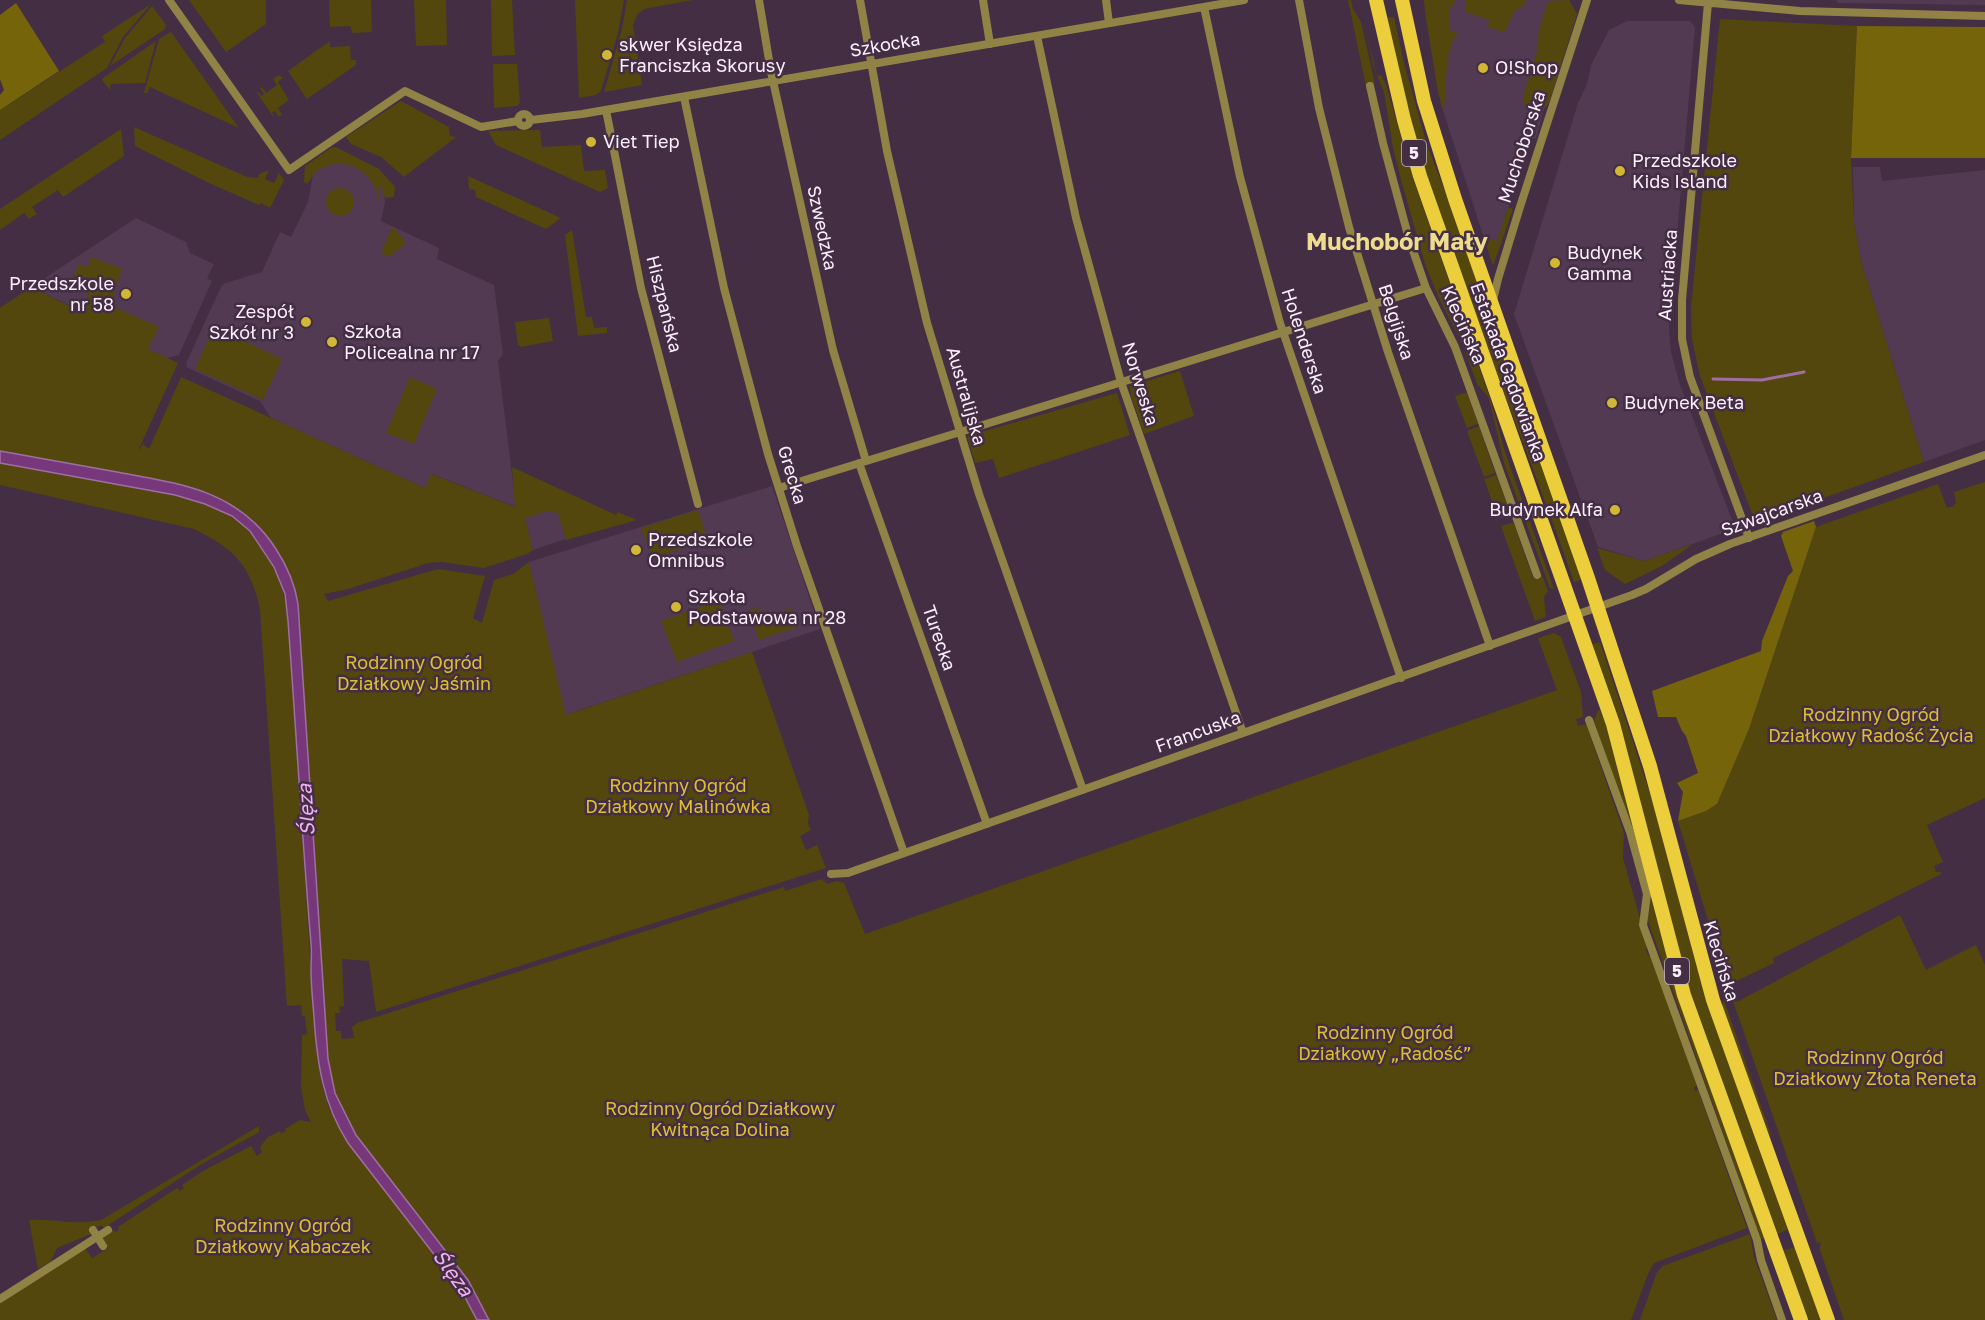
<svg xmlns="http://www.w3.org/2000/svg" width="1985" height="1320" font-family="'Golos Text',sans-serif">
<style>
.built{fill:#523a53}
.green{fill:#53470e}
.forest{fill:#76640b}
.water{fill:#77387b;stroke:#9f6fa2;stroke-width:1.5}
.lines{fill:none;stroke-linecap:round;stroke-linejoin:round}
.stream{stroke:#9f6fa2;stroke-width:3}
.street{stroke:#918345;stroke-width:8}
.primary{stroke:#eccd3c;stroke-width:14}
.poi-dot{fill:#d2b736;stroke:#432e44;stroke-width:2}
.labels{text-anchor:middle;stroke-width:5;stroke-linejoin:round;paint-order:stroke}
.shield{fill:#432e44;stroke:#c5b5c6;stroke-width:1.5}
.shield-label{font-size:16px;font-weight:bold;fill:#fdeffd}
.poi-label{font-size:18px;fill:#fdeffd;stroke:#432e44;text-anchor:start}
.street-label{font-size:18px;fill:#fdeffd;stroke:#432e44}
.park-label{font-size:18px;fill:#dec02d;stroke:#432e44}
.water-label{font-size:20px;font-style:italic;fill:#f4aef8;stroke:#432e44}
.district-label{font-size:24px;font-weight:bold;fill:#efdd8e;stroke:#432e44}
</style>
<rect width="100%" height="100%" fill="#432e44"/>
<path class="built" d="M1439,0H1569L1577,14L1549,103L1544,109L1536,139L1531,138L1491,260L1440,101L1445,37Z
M1836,0H1985V5L1838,3Z
M1627,21H1690L1695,27L1669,327L1671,352L1680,385L1733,522L1729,531L1644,561L1598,547L1514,314L1578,103L1587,84L1591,65L1609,30Z
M315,163H358L383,187L385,202L381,221L439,248L437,259L494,285L503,354L498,361L516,507L432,474L425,488L271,418L260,401L186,367L187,361L221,287L223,284L262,272L280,232L291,237L308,202Z
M1853,167H1880L1882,181L1985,170V440L1924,462L1861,261L1854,222Z
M136,218L186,242L190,253L214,264L207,278L212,281L179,355L167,358L148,349L82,314L83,312L31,287Z
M772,486L820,629L565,715L529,562Z
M547,510L558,512L566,539L533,550L525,518Z"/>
<path class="green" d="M189,0H266V24L226,52Z
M329,0H371L372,32L353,33L350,26L330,27Z
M414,0H446L447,45L416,46Z
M491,0H512L515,55L492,56Z
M575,0H624L618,33L601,91L596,95L579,98Z
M627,0H693L644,9L637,15L633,25L642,85L604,92L622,29Z
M1348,0H1351L1353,9L1361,22L1375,84L1366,86Z
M1424,0H1455L1453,6L1449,9L1450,30L1455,32L1457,35L1456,38L1454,37L1447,60L1449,61C1443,77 1449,94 1443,110L1438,92L1425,12Z
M1465,0H1526L1525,4L1513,13L1506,30L1503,32L1488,27L1489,20L1466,12Z
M1569,0L1577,14L1549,103L1542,110H1529L1523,104V97L1537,52L1539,29L1548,1Z
M151,4L123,37L107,68L0,140V110L105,42L102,36Z
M152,6L166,25L165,29L110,66L125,38Z
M1394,17L1404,63L1427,145L1452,209L1583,579L1574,582C1525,442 1468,305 1422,164C1406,117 1397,67 1384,18Z
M1720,19L1857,26L1851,158L1854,222L1861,261L1924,462L1762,520L1753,516L1700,376L1692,339L1691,308Z
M1364,20L1376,73L1378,76L1381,75L1386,85L1413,178L1491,401L1505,452L1554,589L1550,588L1504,463L1489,398L1477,384L1464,347L1438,296L1425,264L1402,183L1393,148L1384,92L1374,69Z
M171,32L239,128L150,87L147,93H144L159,39Z
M156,41L145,83L111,84L110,90L102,80L103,78Z
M330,41V47L350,46L351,60H356V65L307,99L288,71Z
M517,64L520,103L517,106L494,108L493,64Z
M279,75L283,78L278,82L289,100L278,108L282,115L279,117L275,111L272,112L274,118L257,93V91L262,96L264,94L260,88L262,87L266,93L277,85L273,79Z
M401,101L449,127L450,136L456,137L404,177L381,157L351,144L346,137Z
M134,127L247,177L258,178L259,174L269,170L265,179L274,183L279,173L284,180L270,208L261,203L259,205L209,183L135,146Z
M121,129L124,156L63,197L58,190L32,207L37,214L29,219L24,213L0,230V209Z
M540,130L542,147L581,145L584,171L605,170L608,188L600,192L496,145L488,131Z
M336,147L379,169L395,187L394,197L385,198L381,186L378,188L380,199H378C375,174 348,156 324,167C316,170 312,177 307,184L304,182L305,166L331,148Z
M468,176L561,218L546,229L476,197L475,190L469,189Z
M326 202a14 14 0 1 1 28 0a14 14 0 1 1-28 0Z
M1508,207L1513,209L1493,266L1484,237L1497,241Z
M393,226L406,243L389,257L381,253Z
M572,230L586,317H592L594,328L607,327V333L578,336L565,235Z
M92,257L122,269L110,305L159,327L148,349L178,363L138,451L143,444L149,449L181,377L425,488L431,474L515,507L512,467L616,515L618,512L637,520L566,540L558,513L547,511L525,518L533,550L527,554L484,568L442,562L428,563L348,589L324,594L328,601L438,569L485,576L473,618L482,623L494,580L513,574L529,562L566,715L752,652L809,815L808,823L811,830L800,836L806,850L817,845L826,868L376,1012L369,961L342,959L344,1006L339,1007L340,1013H335L336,1031H341L342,1039L354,1038L352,1027L357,1023L784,887L785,891L822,879L827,884L837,881L844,883L865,934L1557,690L1538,638L1554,633L1561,637L1581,692L1583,717L1576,719L1578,726L1586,724L1624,833L1623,858L1648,947L1646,949L1648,956H1652L1697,1086L1694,1087L1695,1091L1698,1090L1747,1228L1654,1263L1648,1274L1631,1320H489L468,1280L356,1135L335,1093L330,1076L326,1040L318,899L298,604C295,584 287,566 276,549C238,490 181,484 117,472C78,465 39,458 0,451V308L31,287L81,312L89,294L70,285L79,264L87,267Z
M549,318L553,341L521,347L518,345L515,322Z
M214,327L282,359L263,400L195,369Z
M1180,371L1194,416L1144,434L1131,396L1130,386Z
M410,377L437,389L414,444L386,433Z
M1117,393L1130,435L999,478L993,459L975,463L967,436Z
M1465,393H1467L1478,424L1467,428L1455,396Z
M1479,426L1495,473L1484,477L1467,431Z
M0,463C42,471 84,479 126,486C147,490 169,492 189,498C252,517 281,557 288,621L316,1047L321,1081L329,1108L460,1288L477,1320H0V1303L85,1248L92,1258L108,1248L103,1240L104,1236L113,1230L116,1232L119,1229L118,1227L177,1188L180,1191L184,1188L182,1185L203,1171L251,1146L257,1156L262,1152L260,1147L268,1137L280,1131L281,1134L286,1131L285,1129L300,1120L311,1122L305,1110L301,1086L302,1035L307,1034L305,1016H302L301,1005L287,1006L260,610C251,565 234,549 194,529L0,485Z
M1496,475L1511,514L1509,518H1498L1484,479Z
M1985,482V798L1927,825L1943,862L1934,866L1936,872H1941V874L1773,958L1774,963L1730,984L1731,988L1729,990L1678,821L1706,811L1717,804L1749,729L1816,527L1938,484L1947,508L1954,506L1956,502L1954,492Z
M698,510L708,540L653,558L641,528Z
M1512,523L1514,524L1533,578L1542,575L1548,591L1544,597L1546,617L1535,621L1501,526Z
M1693,544L1662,566L1625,584L1605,570L1597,548L1644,561Z
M719,600L734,641L677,662L661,621Z
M758,608L762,618L791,608L797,627L759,640L749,610Z
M1600,642L1661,827L1685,924L1711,1012L1789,1229L1776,1235L1689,991L1672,929L1627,749L1592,644Z
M1599,709L1606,723L1630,808L1656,917L1682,1009L1765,1238L1763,1239L1760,1238L1648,921L1649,899L1594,720Z
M1900,915L1926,970L1976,945L1985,965V1320H1844L1819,1247L1821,1246L1820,1242L1817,1243L1732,998L1735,997L1737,1002Z
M1724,1000L1771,1135H1770L1765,1127L1721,1007Z
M259,1126V1132L200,1165L104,1228L101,1225L91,1231V1234L57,1248L51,1261L38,1269L29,1220C56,1218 73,1226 101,1220Z
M1750,1234L1754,1257L1777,1320H1640L1657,1272L1663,1266Z
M1795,1247L1821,1320H1807L1782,1251Z"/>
<path class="forest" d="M16,3L59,71L0,110V95L4,90L0,79V15Z
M1857,26L1985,27V158H1851Z
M1814,521L1816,527L1749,729L1717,804L1706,811L1678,821L1683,792L1677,783L1698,773L1686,736L1682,731L1676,717H1658L1652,691L1761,651L1762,641L1788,576L1793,571L1781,536L1783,532Z"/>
<path class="water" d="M0,451C39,458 78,465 117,472C181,484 238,490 276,549C287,566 295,584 298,604L328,1059L335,1093L356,1135L468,1280L489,1320H477L460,1288L348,1143C323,1104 317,1063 314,1017C313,1002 311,987 311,971C311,962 312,953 311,944C302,837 296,729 288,621L285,594L274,567L250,531L232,516L205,504L175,495L0,463Z"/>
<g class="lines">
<path class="stream" d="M1713,379L1762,380L1804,372"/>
<path class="street" d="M169,0L289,170L405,91L481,127L518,121
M759,0L771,72L833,350L866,461
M860,0L887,151L927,323L979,494L1083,790
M983,0L990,44
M1106,0L1109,23
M1299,0L1319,108L1349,227L1388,352L1490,646
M1679,0L1800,11L1985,16
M1708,3L1682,300V339L1690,377L1749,538
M1204,7L1240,177L1280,323L1401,678
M1037,36L1076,218L1121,382L1243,733
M1370,86L1383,143L1409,239L1426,288L1455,347L1537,575
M684,97L724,288L768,454L797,546L904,853
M606,110L641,288L698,504
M518 120a6 6 0 1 1 12 0a6 6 0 1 1-12 0Z
M531,120L582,114L1244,0
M1493,300L1498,279L1519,210L1587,0
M859,463L987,824
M779,488L1426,288
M1589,720L1630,832L1647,894L1643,925L1757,1240L1761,1260L1782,1320
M831,874L848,873L1632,595L1646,589L1696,559L1730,544L1985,455
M93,1230L103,1246
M0,1299L108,1230"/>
<path class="primary" d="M1376,0L1404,120L1420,176L1613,724L1684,995L1801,1320
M1402,0L1424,101L1455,199L1588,578L1650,766L1713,1000L1828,1320"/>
</g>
<g class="poi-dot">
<circle cx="607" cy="55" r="6"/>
<circle cx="1483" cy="68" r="6"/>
<circle cx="591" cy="142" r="6"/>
<circle cx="1620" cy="171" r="6"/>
<circle cx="1555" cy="263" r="6"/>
<circle cx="126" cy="294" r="6"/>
<circle cx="306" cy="322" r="6"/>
<circle cx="332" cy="342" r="6"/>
<circle cx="1612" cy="403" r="6"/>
<circle cx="1615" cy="510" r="6"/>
<circle cx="636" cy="550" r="6"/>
<circle cx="676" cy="607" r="6"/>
</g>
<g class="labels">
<g class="shield">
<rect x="1402" y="140" width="24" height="26" rx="4.5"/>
<rect x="1665" y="958" width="24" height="26" rx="4.5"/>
</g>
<g class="shield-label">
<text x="1414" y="159">5</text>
<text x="1677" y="977">5</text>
</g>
<g class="poi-label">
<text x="619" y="51">skwer Księdza<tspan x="619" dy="21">Franciszka Skorusy</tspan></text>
<text x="1495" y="74">O!Shop</text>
<text x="603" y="148">Viet Tiep</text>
<text x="1632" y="167">Przedszkole<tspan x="1632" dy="21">Kids Island</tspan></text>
<text x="1567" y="259">Budynek<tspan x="1567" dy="21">Gamma</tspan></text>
<text x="114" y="290" text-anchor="end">Przedszkole<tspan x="114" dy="21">nr 58</tspan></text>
<text x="294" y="318" text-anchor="end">Zespół<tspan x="294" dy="21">Szkół nr 3</tspan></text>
<text x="344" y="338">Szkoła<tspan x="344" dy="21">Policealna nr 17</tspan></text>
<text x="1624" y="409">Budynek Beta</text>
<text x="1603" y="516" text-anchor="end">Budynek Alfa</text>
<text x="648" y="546">Przedszkole<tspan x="648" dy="21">Omnibus</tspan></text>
<text x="688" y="603">Szkoła<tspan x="688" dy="21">Podstawowa nr 28</tspan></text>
</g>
<g class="street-label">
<text transform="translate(885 45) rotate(-10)" y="6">Szkocka</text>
<text transform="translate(1522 147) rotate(-72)" y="6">Muchoborska</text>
<text transform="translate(822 228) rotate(78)" y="6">Szwedzka</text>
<text transform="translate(1668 275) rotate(-86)" y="6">Austriacka</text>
<text transform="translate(664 304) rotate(76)" y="6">Hiszpańska</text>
<text transform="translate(1396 322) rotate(72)" y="6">Belgijska</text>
<text transform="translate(1463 325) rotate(66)" y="6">Klecińska</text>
<text transform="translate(1304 341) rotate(72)" y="6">Holenderska</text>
<text transform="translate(1508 372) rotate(70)" y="6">Estakada Gądowianka</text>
<text transform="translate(1140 384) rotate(73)" y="6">Norweska</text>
<text transform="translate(966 396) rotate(74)" y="6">Australijska</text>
<text transform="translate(792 475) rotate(73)" y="6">Grecka</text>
<text transform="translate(1772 513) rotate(-20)" y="6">Szwajcarska</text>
<text transform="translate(939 638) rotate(71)" y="6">Turecka</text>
<text transform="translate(1198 732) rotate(-20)" y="6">Francuska</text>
<text transform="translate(1721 961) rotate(73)" y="6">Klecińska</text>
</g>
<g class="park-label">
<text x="414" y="669">Rodzinny Ogród<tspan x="414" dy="21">Działkowy Jaśmin</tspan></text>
<text x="1871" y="721">Rodzinny Ogród<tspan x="1871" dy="21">Działkowy Radość Życia</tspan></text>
<text x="678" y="792">Rodzinny Ogród<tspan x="678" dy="21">Działkowy Malinówka</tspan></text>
<text x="1385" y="1039">Rodzinny Ogród<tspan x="1385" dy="21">Działkowy „Radość”</tspan></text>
<text x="1875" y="1064">Rodzinny Ogród<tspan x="1875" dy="21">Działkowy Złota Reneta</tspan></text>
<text x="720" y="1115">Rodzinny Ogród Działkowy<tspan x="720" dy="21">Kwitnąca Dolina</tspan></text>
<text x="283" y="1232">Rodzinny Ogród<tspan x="283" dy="21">Działkowy Kabaczek</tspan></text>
</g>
<g class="water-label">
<text transform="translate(306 810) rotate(-94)" y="7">Ślęza</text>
<text transform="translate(453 1273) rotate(54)" y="7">Ślęza</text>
</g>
<g class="district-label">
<text x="1397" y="250">Muchobór Mały</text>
</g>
</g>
</svg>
